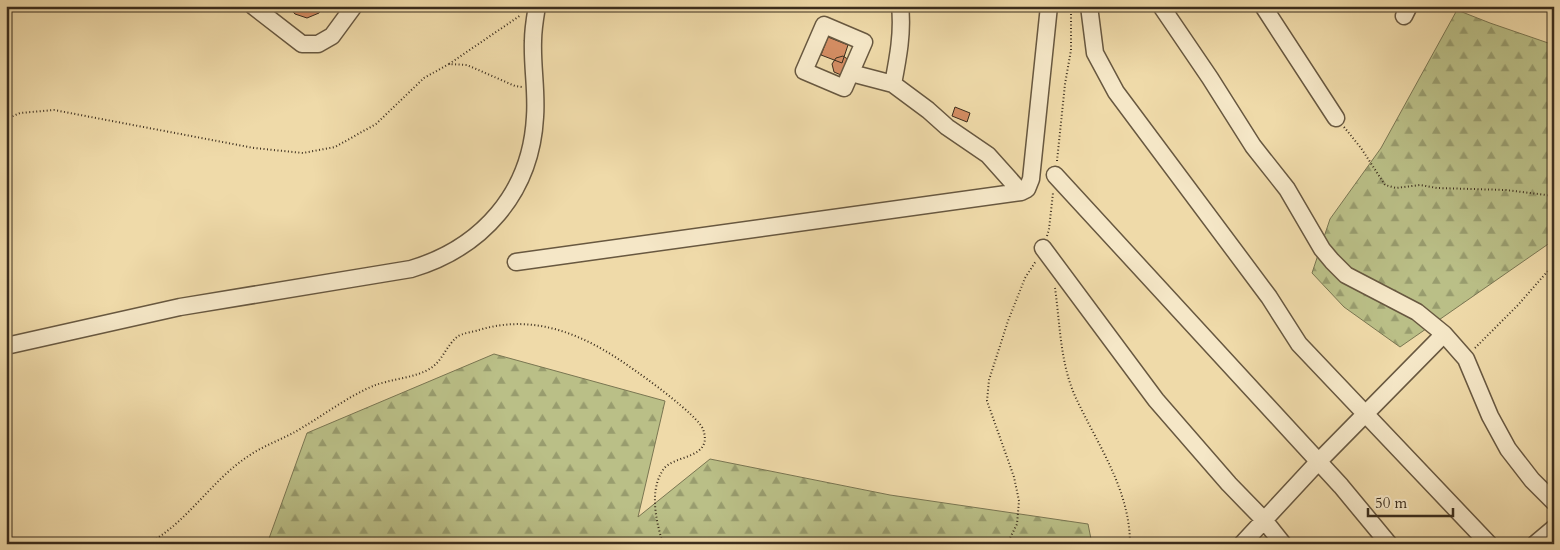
<svg xmlns="http://www.w3.org/2000/svg" width="1560" height="550" font-family="Cardo,serif">
<style>
.forest{fill:url(#forest-firs);stroke:#7a7652}
.building{fill:#d48d63;stroke:#3b2d1d}
.lines{fill:none;stroke-linecap:round;stroke-linejoin:round}
.minor-casing{stroke:#685840;stroke-width:19}
.path{stroke:#3b2d1d;stroke-width:2;stroke-dasharray:1 2.5;stroke-linecap:butt}
.minor{stroke:#f5e7c7;stroke-width:16}
</style>
<defs>
<pattern id="forest-firs" width="22" height="20" patternUnits="userSpaceOnUse" patternTransform="scale(1.25)"><rect width="22" height="20" fill="#babf87"/><path d="M5 1l3.5 6h-7zM16 11l3.5 6h-7z" fill="#989c6e"/></pattern>
</defs>
<rect width="100%" height="100%" fill="#efdaa9"/>
<filter id="stains"><feTurbulence type="fractalNoise" baseFrequency=".004" numOctaves="4"/><feColorMatrix values="0 0 0 0 .2 0 0 0 0 .09 0 0 0 0 .02 0 0 0 .5 -.17"/></filter>
<radialGradient id="worn" r=".72"><stop offset=".6" stop-color="#630" stop-opacity="0"/><stop offset="1" stop-color="#630" stop-opacity=".3"/></radialGradient>
<path class="forest" d="M1457,10L1490,23L1554,45V240L1400,347L1344,307L1312,273L1330,219L1381,148Z
M494,354L665,401L638,517L710,459L890,495L1088,524L1092,544H267L307,433Z"/>
<path class="building" d="M288,6H324L319,13L307,18L295,14Z
M828,37L848,45L842,63L821,55Z
M843,56L849,60L841,75L834,72L832,64L836,58Z
M955,107L970,113L967,122L952,116Z"/>
<g class="lines">
<g class="minor-casing">
<path id="minor" d="M253,6L302,44H318L332,36L354,6
M1089,6L1095,53L1116,92L1269,297L1299,344L1489,544
M1161,6L1210,78L1253,146L1287,189L1322,249L1332,261L1346,275L1417,312L1444,334L1466,359L1490,416L1508,449L1532,480L1554,502
M1263,6L1336,118
M1404,16L1409,6
M824,25L864,42L844,88L804,71Z
M851,73L893,84L928,110L947,127L988,155L1021,192
M893,84C898,58 903,32 900,6
M1055,175L1341,486L1389,544
M1043,248L1156,400L1229,484L1264,520L1283,544
M516,262L1021,192L1027,189L1031,179L1049,6
M6,346L180,307L411,269C482,248 531,193 535,117C537,92 532,66 533,41C533,29 535,18 537,6
M1242,544L1318,462L1444,334
M1535,544L1554,528"/>
</g>
<path class="path" d="M449,64L521,15
M6,119L20,113L54,110L254,148L303,153L335,147L376,124L424,78L449,64L467,65L515,86L522,87
M1344,127L1361,148L1385,185L1396,188L1420,185L1437,188L1506,190L1554,196
M1057,161L1065,84L1071,50V6
M1047,236L1049,229L1053,193
M1055,288C1060,323 1060,362 1075,396C1097,444 1130,489 1130,544
M1475,348L1518,305L1554,264
M147,544C185,525 211,481 247,457C261,447 278,441 293,433C320,418 345,398 373,386C390,379 416,378 431,368C442,361 447,345 457,337C462,333 473,332 479,330C535,313 585,335 630,367C645,377 697,415 703,429C714,460 673,454 663,470C649,491 656,521 663,544
M1007,544L1017,524L1019,501L1014,477L987,401L989,380L1008,321L1025,278L1036,261"/>
<use href="#minor" class="minor"/>
</g>
<rect width="1560" height="550" fill="none" stroke="#efdaa9" stroke-width="25"/>
<rect x="8" y="8" width="1545" height="535" fill="none" stroke="#3b2d1d" stroke-width="2.5"/>
<rect x="12" y="12" width="1535" height="525" fill="none" stroke="#3b2d1d"/>
<path d="M1368 508v8h85v-8" fill="none" stroke="#3b2d1d" stroke-width="2.5"/>
<text x="1375" y="508" font-size="15" fill="#3b2d1d" stroke="#f5e7c7" stroke-width="4" paint-order="stroke">50 m</text>
<rect width="100%" height="100%" filter="url(#stains)"/>
<rect width="100%" height="100%" fill="url(#worn)"/>
</svg>
